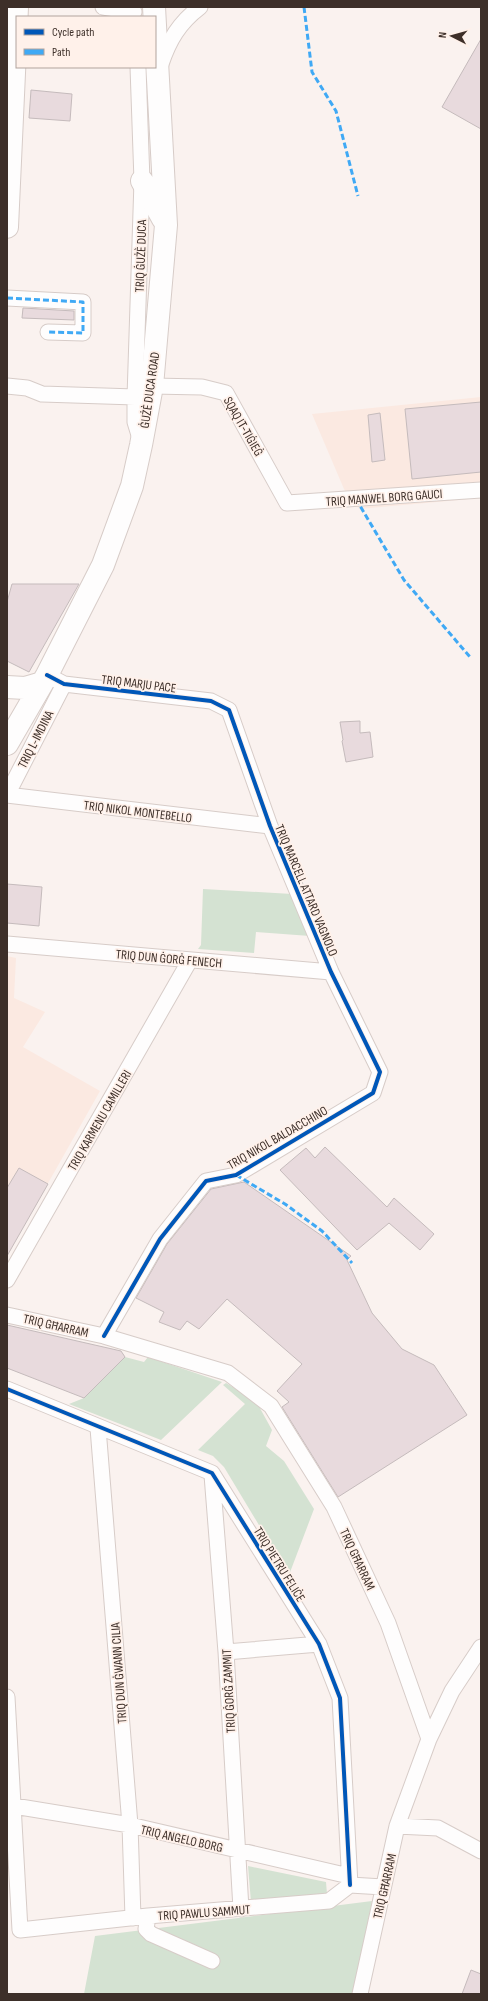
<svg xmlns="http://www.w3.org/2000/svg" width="488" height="2001" font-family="'Sofia Sans Condensed',sans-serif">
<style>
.built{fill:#fbe9e1}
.green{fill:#d4e2d2}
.building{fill:#e8dadd;stroke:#c5bbbc}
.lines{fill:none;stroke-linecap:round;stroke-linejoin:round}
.minor-casing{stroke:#d7ccc8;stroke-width:17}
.highway-casing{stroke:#d7ccc8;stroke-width:24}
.minor{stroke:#fefdfd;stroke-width:15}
.highway{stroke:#fefdfd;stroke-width:22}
.quiet{stroke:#3fa9f5;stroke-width:3;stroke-dasharray:6 3;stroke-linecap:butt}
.cycleway-casing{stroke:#fff1ea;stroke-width:6}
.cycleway{stroke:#0057b8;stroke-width:4}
.labels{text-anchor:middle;stroke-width:3.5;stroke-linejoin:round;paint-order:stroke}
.street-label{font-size:13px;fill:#3d2f29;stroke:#fff1ea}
</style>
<rect width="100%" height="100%" fill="#faf2ef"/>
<path class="built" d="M481,397V498L359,509L344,489L312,414Z
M7,956L16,958L14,998L45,1012L23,1047L100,1091L7,1256Z"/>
<path class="green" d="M203,889L292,894L310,936L256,932L254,953L198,949L201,945Z
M125,1357L144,1362L148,1357L222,1382L161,1440L69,1404L84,1398Z
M226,1383L256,1401L272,1430L266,1446L284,1461L314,1509L289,1575L224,1467L213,1456L198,1450L245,1404L223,1385Z
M248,1866L326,1882L327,1894L251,1902Z
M372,1901L354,1994H84L95,1936Z"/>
<path class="building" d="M481,39V129L442,107Z
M31,90L72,94L70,121L29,118Z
M23,308L74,311V320L22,318Z
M481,402V472L412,479L405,409Z
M380,413L385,460L372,462L368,415Z
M12,584H79L29,672L7,661V602Z
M360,721V733L370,732L373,757L346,762L342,741L343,740L340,722Z
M7,884L42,887L39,926L7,923Z
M325,1147L387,1207L394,1198L434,1234L420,1250L389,1223L357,1250L280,1170L306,1148L315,1158Z
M19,1168L48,1184L7,1256V1188Z
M244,1182L351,1256L347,1260L372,1313L402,1349L434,1365L467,1415L338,1497L282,1407L289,1402L277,1391L302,1364L227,1299L199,1329L187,1321L180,1330L159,1322L164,1312L136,1298L167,1244L211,1189Z
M7,1325L121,1351L125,1357L84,1398L7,1368Z
M471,1970L481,1974V1994H462Z"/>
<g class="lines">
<g class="minor-casing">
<path id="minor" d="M103,7L134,12
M161,64C169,40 179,23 200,7
M138,67L142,181L135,397V422L139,435
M7,298L83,302V333L48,332
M7,386L27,388L42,394L135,397
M152,386L202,387L226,393L287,503L481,490
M47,675L64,684L211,701L229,710L270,826L331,972L380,1072L373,1093L236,1175L206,1181L160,1239L104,1336
M7,795L270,826
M7,795L64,684
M7,944L331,972
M7,1280L190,960
M7,1315L104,1336L228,1373L271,1406L334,1507L388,1623L429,1739
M7,1389L212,1473L319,1644L340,1698L350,1885
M98,1428L130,1825L133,1918
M212,1475L226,1652L241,1909
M226,1652L319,1644
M7,1697L20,1930L148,1916L329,1901L350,1885L383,1887
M14,1806L130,1825L349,1876
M397,1826L438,1828L481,1851
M148,1916L146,1929L151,1934L212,1961
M360,1994L397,1826L429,1739L452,1691L481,1647"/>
</g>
<g class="highway-casing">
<path id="highway" d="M142,181L163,219
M7,227L17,7
M7,687L25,688L42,683
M7,744L47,675L103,565L132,486L141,445L152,386L166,225L154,7"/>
</g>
<use href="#minor" class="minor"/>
<use href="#highway" class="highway"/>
<path class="quiet" d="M304,7L312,72L336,111L358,196
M7,298L83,302V333L48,332
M356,499L404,580L470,657
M236,1175L285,1204L322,1231L352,1263"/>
<g class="cycleway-casing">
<path id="cycleway" d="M47,675L64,684L211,701L229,710L270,826L331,972L380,1072L373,1093L236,1175L206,1181L160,1239L104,1336
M7,1389L212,1473L319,1644L340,1698L350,1885"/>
</g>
<use href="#cycleway" class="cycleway"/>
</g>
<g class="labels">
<g class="street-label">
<text transform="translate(140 256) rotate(-88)" y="5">TRIQ ĠUŻÈ DUCA</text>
<text transform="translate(149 390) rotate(-82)" y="5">ĠUŻÈ DUCA ROAD</text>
<text transform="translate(244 426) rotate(60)" y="5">SQAQ IT-TIĠIEĠ</text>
<text transform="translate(384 497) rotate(-4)" y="5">TRIQ MANWEL BORG GAUCI</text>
<text transform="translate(139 683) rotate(7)" y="5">TRIQ MARJU PACE</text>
<text transform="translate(35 739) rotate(-63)" y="5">TRIQ L-IMDINA</text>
<text transform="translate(138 811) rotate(7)" y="5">TRIQ NIKOL MONTEBELLO</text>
<text transform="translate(307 890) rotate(67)" y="5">TRIQ MARCELL ATTARD VAGNOLO</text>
<text transform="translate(169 958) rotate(5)" y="5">TRIQ DUN ĠORĠ FENECH</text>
<text transform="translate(99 1120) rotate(-60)" y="5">TRIQ KARMENU CAMILLERI</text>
<text transform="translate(277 1137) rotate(-30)" y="5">TRIQ NIKOL BALDACCHINO</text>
<text transform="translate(56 1325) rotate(13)" y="5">TRIQ GĦARRAM</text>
<text transform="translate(358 1559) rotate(65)" y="5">TRIQ GĦARRAM</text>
<text transform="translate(280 1564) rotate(58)" y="5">TRIQ PIETRU FELIĊE</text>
<text transform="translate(118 1673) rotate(-94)" y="5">TRIQ DUN ĠWANN CILIA</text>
<text transform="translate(228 1691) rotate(-93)" y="5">TRIQ ĠORĠ ZAMMIT</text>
<text transform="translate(182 1838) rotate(13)" y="5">TRIQ ANGELO BORG</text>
<text transform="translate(384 1886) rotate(-77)" y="5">TRIQ GĦARRAM</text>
<text transform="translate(204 1912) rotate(-4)" y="5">TRIQ PAWLU SAMMUT</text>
</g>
</g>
<rect width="488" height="2001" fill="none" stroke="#3d2f29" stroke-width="16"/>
<rect x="16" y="16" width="140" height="52" fill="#fff1ea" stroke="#b1a39d"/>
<rect x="24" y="29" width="20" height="6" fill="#0057b8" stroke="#b1a39d"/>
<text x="52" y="36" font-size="12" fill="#3d2f29">Cycle path</text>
<rect x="24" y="49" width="20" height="6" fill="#3fa9f5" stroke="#b1a39d"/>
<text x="52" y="56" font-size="12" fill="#3d2f29">Path</text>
<g transform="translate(452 36) rotate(276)" stroke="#fff1ea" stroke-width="3" paint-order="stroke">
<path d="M0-3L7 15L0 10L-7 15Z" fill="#3d2f29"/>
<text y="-6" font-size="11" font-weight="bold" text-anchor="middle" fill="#3d2f29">N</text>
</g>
</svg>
